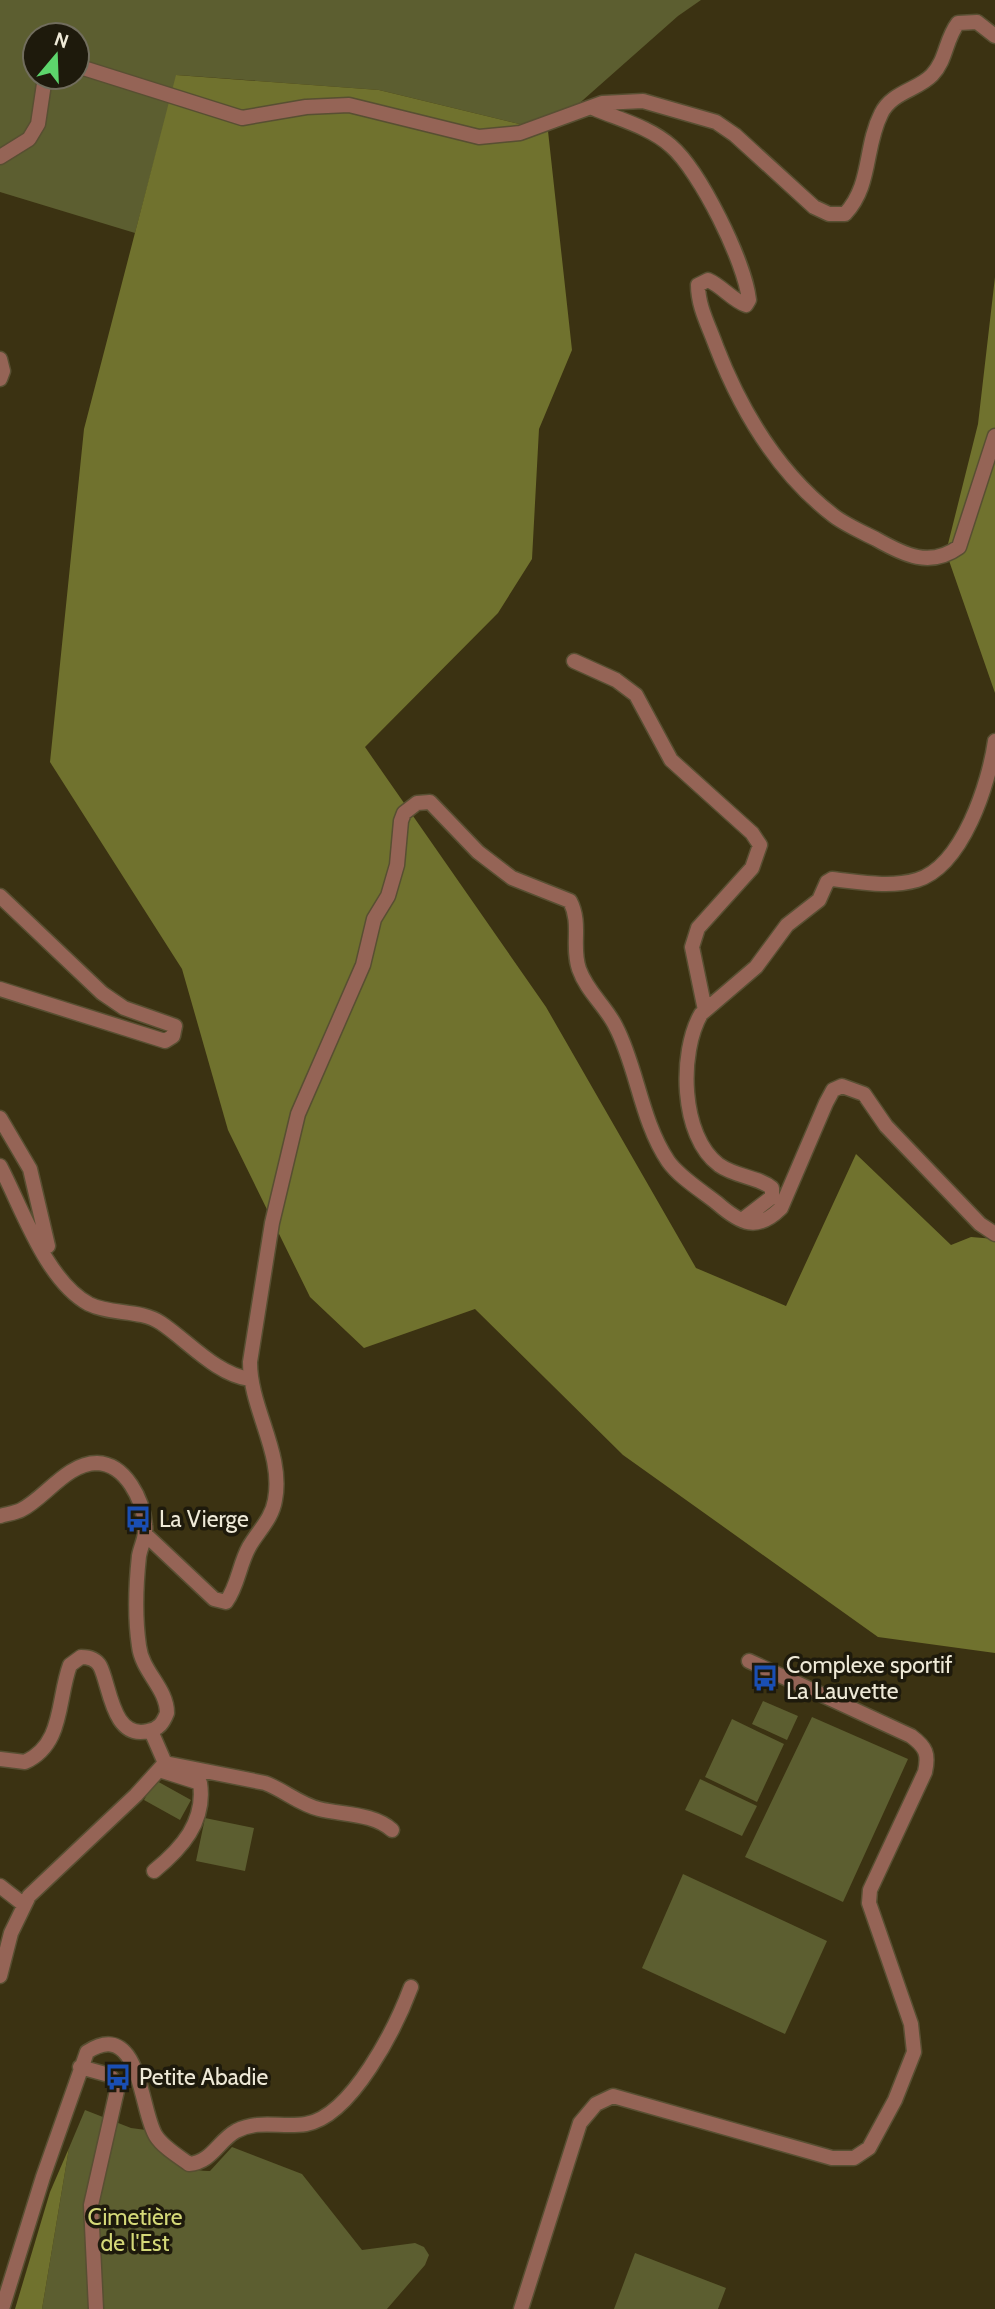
<svg xmlns="http://www.w3.org/2000/svg" width="995" height="2309" font-family="Cabin,sans-serif">
<style>
.green{fill:#5c5e30;fill-rule:evenodd}
.forest{fill:#70722e}
.lines{fill:none;stroke-linecap:round;stroke-linejoin:round}
.minor-casing{stroke:#584f32;stroke-width:17}
.minor{stroke:#956456;stroke-width:14}
.labels{text-anchor:middle;stroke-width:7;stroke-linejoin:round;paint-order:stroke}
.poi-label{font-size:23px;fill:#eee9d7;stroke:#1e1a0c;text-anchor:start}
.park-label{font-size:23px;fill:#d5d978;stroke:#1e1a0c}
</style>
<rect width="100%" height="100%" fill="#3b3212"/>
<path class="green" d="M0,0H701L678,16L548,131L379,90L177,75L135,233L0,192ZM35,35H77V77H35Z
M763,1701L798,1716L787,1740L752,1724Z
M812,1717L908,1759L843,1902L745,1857Z
M732,1719L784,1744L757,1802L705,1777Z
M700,1779L757,1806L742,1836L685,1810Z
M155,1780L191,1800L180,1820L144,1800Z
M205,1818L254,1828L245,1871L196,1861Z
M683,1874L827,1941L785,2034L642,1968Z
M85,2110L131,2128L146,2130C166,2150 181,2172 210,2171L232,2147L302,2174L362,2250L415,2243L424,2247L429,2255L425,2265L387,2309H42L69,2148Z
M635,2253L726,2288L718,2309H614Z"/>
<path class="forest" d="M176,75L379,90L548,131L572,350L539,429L532,559L498,613L365,747L546,1007L696,1268L786,1306L856,1154L951,1245L971,1237L995,1239V1653L878,1637L623,1455L475,1309L364,1348L310,1297L228,1130L182,969L50,762L84,429Z
M995,277V693L946,552L978,424Z
M69,2148L42,2309H15L50,2192Z"/>
<g class="lines">
<g class="minor-casing">
<path id="minor" d="M77,66L242,118L306,107L349,105L479,137L520,133L602,103L643,101L716,122L735,135L814,207L829,214H845C872,185 864,148 881,114C891,92 918,90 932,75C947,59 945,40 958,23L977,22L995,36
M593,108C618,119 650,127 671,146C700,171 745,262 749,300L746,305C732,300 722,286 708,280L698,285C698,307 709,326 716,346C741,411 778,473 834,516C846,525 862,532 876,539C904,555 930,568 959,547L995,436
M0,157L29,139L38,124L45,77
M0,359L3,371L0,379
M574,661L616,680L636,695L671,760L752,833L760,845L752,868L698,928L692,947L705,1010
M0,896L102,993L124,1008L175,1026L173,1036L165,1041L0,989
M0,1118L30,1169L48,1246
M0,1166C22,1208 46,1281 89,1304C111,1315 140,1309 161,1323C188,1341 217,1375 250,1379
M742,1220L772,1197V1188C759,1177 736,1177 719,1165C680,1136 679,1052 701,1014L756,967L787,925L819,900L827,882L832,879C860,882 889,888 917,880C963,866 989,783 995,741
M0,1516C6,1514 15,1513 21,1510C45,1498 67,1463 97,1463C126,1464 143,1500 145,1525C147,1536 141,1545 139,1556C136,1584 135,1619 139,1646C142,1672 167,1688 167,1713C163,1723 159,1729 148,1731C112,1740 110,1685 100,1666C96,1659 88,1657 81,1657L70,1665C57,1700 64,1744 25,1762L0,1759
M146,1535L214,1599L226,1602C238,1586 239,1565 249,1547C258,1531 272,1519 275,1500C284,1453 250,1409 250,1362L272,1223L298,1114L363,965L374,919L388,896L397,865L401,821L404,813L417,803L430,802L478,852L512,878L570,901C582,924 571,946 579,969C587,992 606,1006 616,1027C637,1067 641,1121 668,1161C679,1177 702,1191 717,1203C741,1224 757,1232 781,1208L826,1103L833,1090L842,1086L864,1094L886,1126L980,1224L995,1234
M165,1763L265,1783C284,1790 299,1804 319,1809C343,1815 373,1813 392,1830
M154,1871C181,1849 206,1822 200,1783L159,1770
M0,1886L23,1904
M0,1976L11,1933L29,1896L136,1795L165,1763L151,1731
M80,2067L109,2075L118,2086L91,2205L96,2309
M2,2309L43,2177L87,2052C141,2017 140,2112 156,2136C163,2147 178,2156 189,2164C212,2162 218,2141 236,2131C259,2119 282,2128 306,2124C352,2116 396,2027 411,1987
M521,2309L580,2123L596,2104L613,2096L832,2158H854L869,2148L895,2100L914,2052L911,2024L869,1903L870,1890L925,1772C929,1754 926,1747 911,1736L749,1661"/>
</g>
<use href="#minor" class="minor"/>
</g>
<defs>
<g id="bus-bare" transform="scale(2.1)"><path d="M-5-6H5V4H4V6H2V4H-2V6H-4V4H-5ZM-3.5-4V0h7V-4ZM-3.5 1.2v1.5H-2V1.2ZM2 1.2v1.5H3.5V1.2Z" fill="#1a4fb4" stroke="#1e1a0c" stroke-width="2.5" paint-order="stroke"/></g>
</defs>
<g fill-rule="evenodd">
<use href="#bus-bare" x="138" y="1519"/>
<use href="#bus-bare" x="765" y="1678"/>
<use href="#bus-bare" x="118" y="2077"/>
</g>
<g class="labels">
<g class="poi-label">
<text x="159" y="1527">La Vierge</text>
<text x="786" y="1673">Complexe sportif<tspan x="786" dy="26">La Lauvette</tspan></text>
<text x="139" y="2085">Petite Abadie</text>
</g>
<g class="park-label">
<text x="135" y="2225">Cimetière<tspan x="135" dy="26">de l'Est</tspan></text>
</g>
</g>
<g transform="translate(56 56) rotate(19)"><circle r="33" fill="#1e1a0c" stroke="#716d5d" stroke-width="2"/>
<path d="M0-5L12 26L0 18L-12 26Z" fill="#5dd56c"/>
<text y="-10" font-size="19" font-weight="bold" text-anchor="middle" fill="#eee9d7">N</text>
</g>
</svg>
